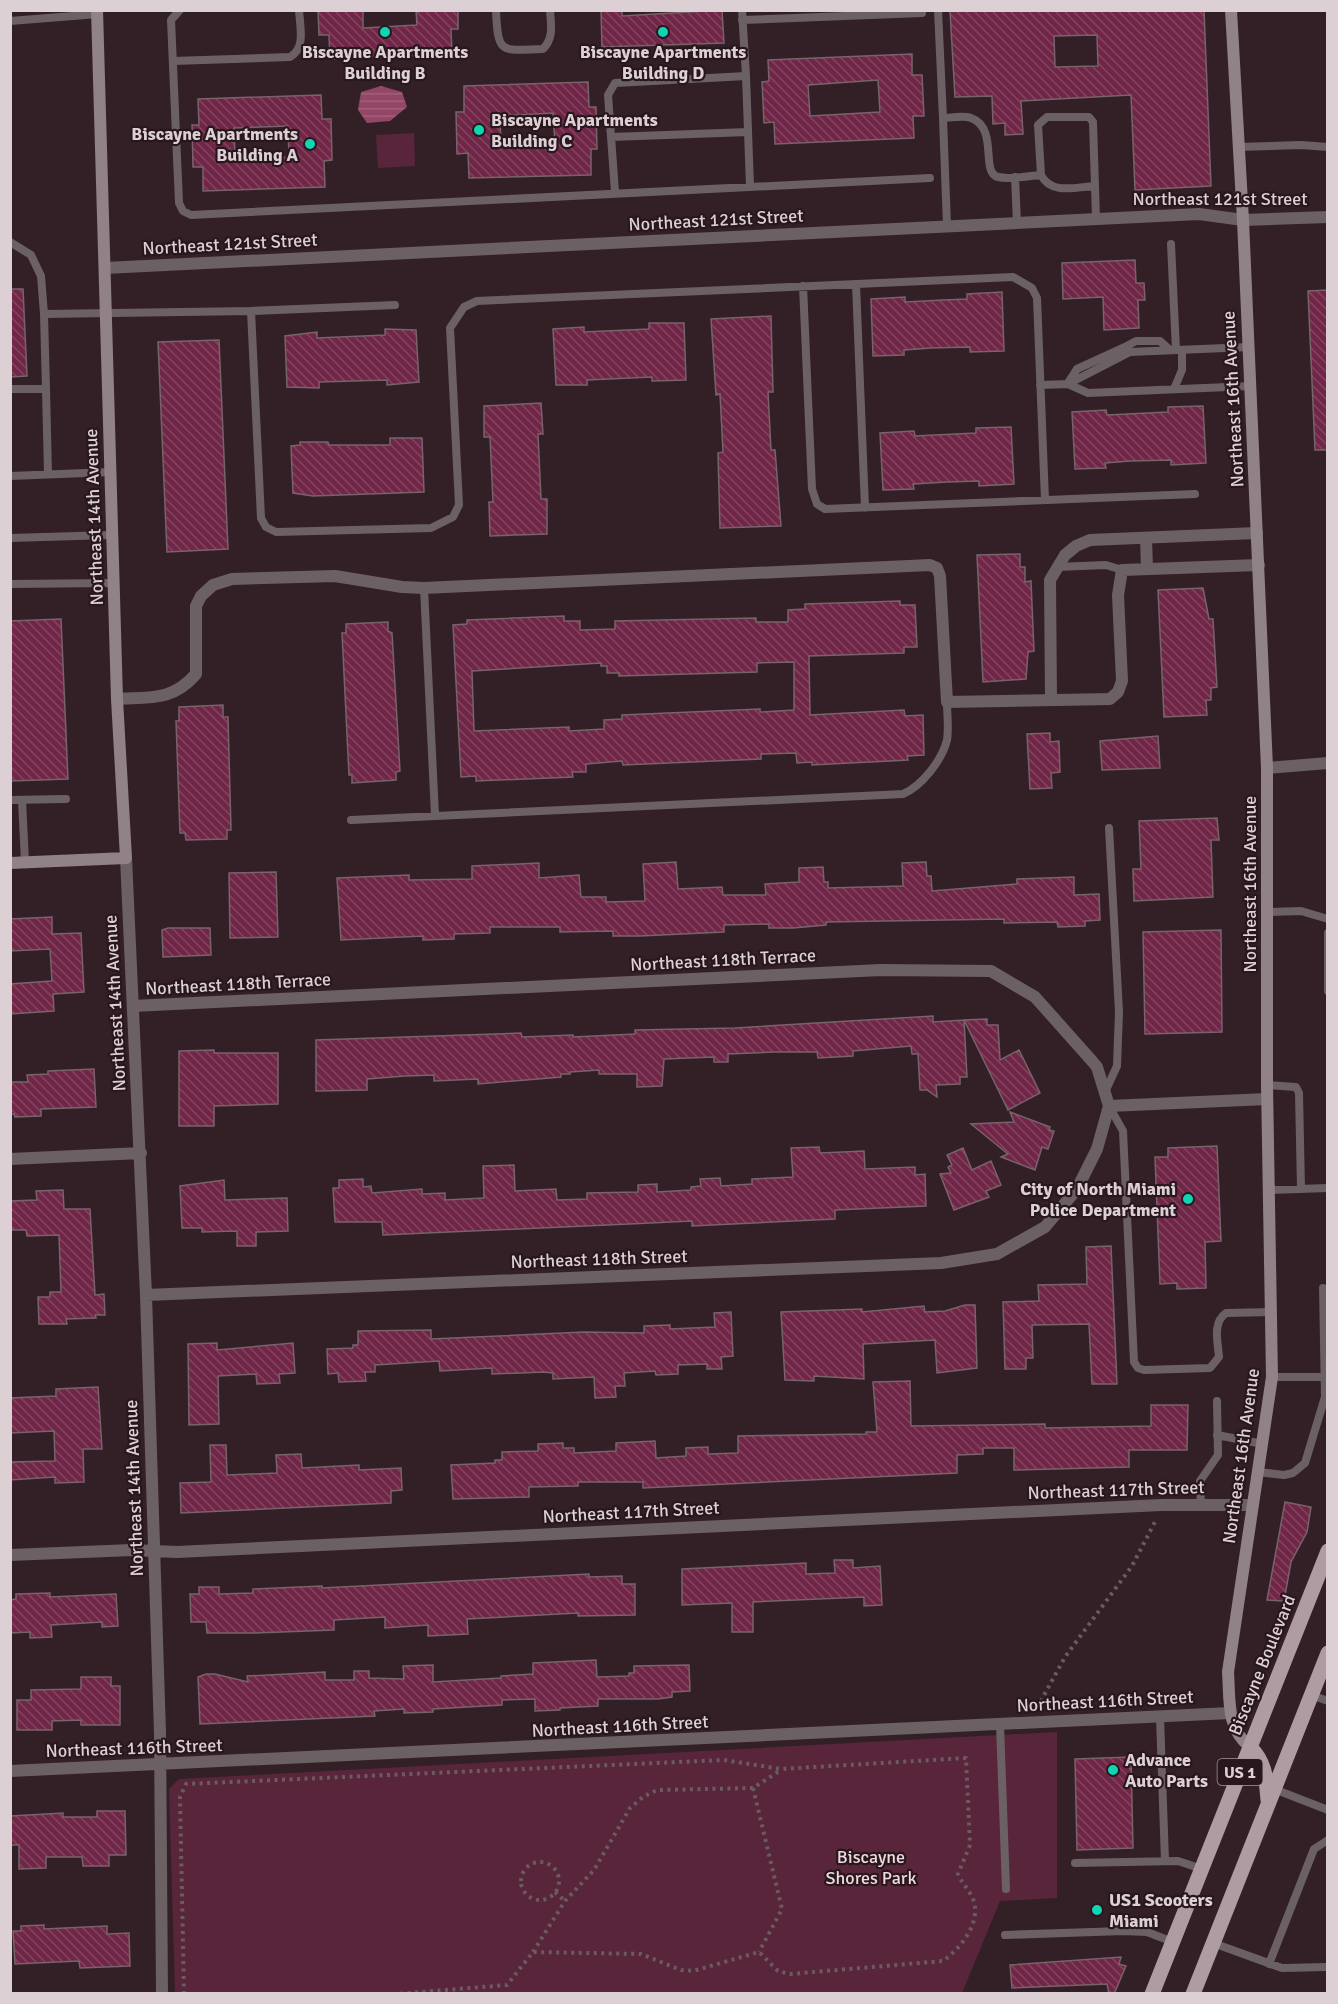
<svg xmlns="http://www.w3.org/2000/svg" width="1338" height="2004" font-family="Signika,sans-serif">
<style>
.green{fill:#59253b}
.water{fill:url(#water-rules)}
.building{fill:url(#building-back-hatch);stroke:#78636a;stroke-width:1.5;fill-rule:evenodd}
.lines{fill:none;stroke-linecap:round;stroke-linejoin:round}
.path{stroke:#6b5b60;stroke-width:4;stroke-dasharray:3 4.5;stroke-linecap:butt}
.lane{stroke:#6b6164;stroke-width:8}
.street{stroke:#6b6164;stroke-width:12}
.secondary{stroke:#918287;stroke-width:12}
.primary{stroke:#af9ba2;stroke-width:15}
.poi-dot{fill:#10d5b4;stroke:#28171d;stroke-width:2}
.labels{text-anchor:middle;stroke-width:4.5;stroke-linejoin:round;paint-order:stroke}
.shield{fill:#28171d;stroke:#a6989d;stroke-width:1.5}
.shield-label{font-size:16px;font-weight:bold;fill:#dcd0d4}
.poi-label{font-size:18px;font-weight:bold;fill:#dcd0d4;stroke:#28171d;text-anchor:start}
.street-label{font-size:18px;fill:#dcd0d4;stroke:#28171d}
.park-label{font-size:18px;fill:#f0d8df;stroke:#28171d}
</style>
<defs>
<pattern id="water-rules" width="6" height="5" patternUnits="userSpaceOnUse" patternTransform="scale(1.5)"><rect width="6" height="5" fill="#944666"/><path d="M0 2.5h6" fill="none" stroke="#a2607b"/></pattern>
<pattern id="building-back-hatch" width="6" height="6" patternUnits="userSpaceOnUse" patternTransform="scale(1.5)"><rect width="6" height="6" fill="#702647"/><path d="M-1 5l2 2M0 0l6 6M5-1l2 2" fill="none" stroke="#844461"/></pattern>
</defs>
<rect width="100%" height="100%" fill="#322026"/>
<path class="green" d="M414,133L415,166L378,168L376,135Z
M1057,1732V1898L1000,1901L962,1993H175L169,1789L179,1779Z"/>
<path class="water" d="M381,86L402,92L407,107L390,121L367,123L358,110L361,92Z"/>
<path class="building" d="M318,10H363V28L417,25L416,10H458V29H451L452,54L330,59L329,35H319Z
M601,10H622V16L722,10L724,43L602,47Z
M1204,10L1211,186L1135,190L1131,95L1021,101L1023,134L1005,135V123L993,124L992,96L955,97L950,11ZM1097,35L1098,66L1055,67L1054,36Z
M912,54V75H922L924,116H913L914,138L775,144L774,122L764,123L762,82L769,81L768,60ZM878,80L880,112L810,116L808,85Z
M588,82L589,107H596L597,149H591V175L469,178L468,153L457,154L456,112H464V86ZM553,113L555,144L501,147L500,116Z
M321,95L322,119H331L332,160L324,161L325,187L203,191V167H193L192,125H199L198,99ZM288,126L289,157L235,159L234,128Z
M1135,260L1136,283H1144L1145,300H1138L1139,328L1104,330L1103,297L1063,299L1062,263Z
M10,289H23L27,376L10,377Z
M1328,290V450H1315L1308,291Z
M1002,292L1004,351L970,352V347L931,348L904,350V355L873,356L871,299L905,297V302L943,300L967,299V294Z
M771,316L773,392H768L771,450H775L781,526L720,528L718,453L723,452L720,394L716,395L711,319Z
M649,323H684L686,380L652,381V377L587,380V385H556L553,329L584,327V332L649,329Z
M385,329L416,330L419,382L387,385V380L319,382V388L287,387L285,336L317,332V338L385,335Z
M219,340L228,549L167,552L158,342Z
M541,403L543,434H538L541,499H547V534L490,536L489,502H493L490,437H484V406Z
M1203,406L1206,463L1171,465V460L1130,461L1105,463L1106,468L1075,469L1072,412L1106,410L1107,415L1168,412V407Z
M1011,427L1014,484L979,486V481L947,482L913,484L914,489L883,490L880,433L914,431L915,436L976,433V428Z
M390,438H422L424,492L313,496L293,493L291,446L300,445V442H328L329,445H390Z
M1020,554V567H1025V582L1031,581L1034,651L1028,652L1026,679L983,682L977,555Z
M1203,588L1209,619H1213L1217,687L1211,688V700H1206L1207,715L1164,717L1158,590Z
M900,601V605H915L917,647H904V653L809,656L810,715L904,710L905,716L923,715L924,755L907,756L908,760L812,765V762L797,763L796,753L761,754V759L623,765L622,761L586,764V772H572L573,777L476,781V776L461,777L453,625L467,624V620L564,616V621H580V630L615,629V621L756,618V622H788V610L805,609V604ZM794,662V710L760,712V709L622,715V719L604,720V729L569,731V727L474,731L472,671L601,663V666H607V673H619V676L757,672V663Z
M61,619L68,779L10,781V621Z
M388,622V631L392,633L400,771L396,772V780L352,783V775H349L342,633H346V624Z
M223,705V717H228L231,830H227V839L186,840L185,833H180L176,721H179V707Z
M1050,733V742L1059,741L1060,772L1051,773L1052,788L1030,789L1027,734Z
M1158,736L1160,768L1102,770L1100,741Z
M1217,818L1219,840H1211L1213,897L1134,901L1133,869H1141L1139,821Z
M676,862L678,889L722,887L723,895H766L765,884L799,882V868L823,867L824,882H828V888L903,886L902,863L926,862L927,876H931L932,891L1017,884V879L1074,877V895L1099,894L1100,920L1085,921V926L1058,927L1057,922L1004,923V919L826,922V925L793,928H769V924L724,925V932L640,936H613V931L560,932V927H490V933L454,934V939L423,940V936L341,940L337,878L409,875V880L472,879V866L539,863V878L579,875L581,897H606V902L645,901L643,864Z
M276,872L278,937L230,938L229,873Z
M52,917V934L81,933L84,992L53,994L54,1011L10,1014V984L52,981L50,949L10,951V919Z
M168,928H210L211,955L163,957L162,930Z
M1221,930L1222,1032L1145,1034L1143,932Z
M933,1016V1022L964,1020L967,1077H960V1084L936,1085L937,1097L927,1090H920L918,1054H912L911,1046L853,1051V1056L818,1058L817,1052H773L728,1054V1062H714V1057L664,1059L662,1086L637,1087V1074H599V1070L570,1072V1074H561V1077L478,1084V1079L434,1081V1075L405,1076L367,1079V1090L316,1091V1040L521,1033L522,1037L573,1035V1037L635,1034V1030L735,1028Z
M987,1019V1025H998L1000,1060L1019,1050L1040,1093L1008,1110L964,1020Z
M214,1050V1053H278V1104L214,1106V1126H179V1051Z
M94,1069L96,1107L41,1109V1116L15,1117L14,1114H10V1082H28L27,1075L48,1074V1071Z
M1010,1112L1050,1127L1049,1130L1054,1131L1048,1149L1042,1147L1035,1170L1001,1157L1008,1154L971,1124L1014,1122Z
M1217,1146L1221,1241L1205,1242L1206,1288L1177,1289V1283L1160,1284L1155,1157H1168V1148Z
M819,1147L820,1153L864,1151L865,1169L915,1167V1175L925,1174L926,1206L835,1210V1219L692,1226V1221L629,1224L383,1235L382,1222H335L333,1188H339V1180L363,1179V1187L371,1186L372,1193L422,1189V1194L445,1193V1200L484,1198L483,1166L514,1165L515,1191L556,1189L557,1200L587,1199V1193L638,1192V1185L657,1184V1192L691,1190V1187L701,1186L700,1179L720,1178L721,1186L752,1184V1179L793,1177L791,1148Z
M963,1148L972,1170L991,1161L1001,1185L986,1191L989,1197L954,1210L940,1174L951,1173L948,1167L952,1165L947,1155Z
M224,1180L225,1200L287,1198L288,1231L256,1232V1246H237V1231L202,1232V1228H182L180,1186Z
M63,1190L64,1209H90L95,1295L104,1294L105,1315H95L96,1318L66,1319L67,1324H39L38,1297H50V1292H61L59,1235L27,1236L26,1230H10V1201L37,1200L36,1191Z
M1111,1246L1117,1384H1092L1089,1324L1032,1325L1033,1358H1026V1369H1005L1003,1302L1039,1301L1038,1285L1087,1284L1086,1247Z
M965,1305H975L977,1368L937,1373L935,1340L863,1344L864,1379L814,1376V1381L785,1380L781,1312L862,1309V1312L924,1306L925,1312L945,1311Z
M731,1312L733,1356L721,1357L722,1369H707V1364L678,1365V1374L656,1375L655,1371L624,1373L625,1386H615L616,1397L595,1398L594,1377L553,1379V1373L544,1372L492,1374V1368L440,1371L439,1361L375,1365V1372H365L366,1381L339,1382L338,1373L328,1374L327,1349L353,1348V1345H358V1331L431,1330V1339L584,1332L644,1333V1326L670,1325V1329L715,1327L714,1313Z
M217,1343V1350L293,1343L295,1373L279,1374L280,1383L257,1384L256,1374L218,1376L219,1424L189,1425L188,1344Z
M910,1381L911,1426L1045,1424V1428L1151,1426V1405H1188L1187,1450H1129V1467L1014,1470V1448H983V1454L957,1455V1473L643,1488V1482H578V1486L529,1487V1497L453,1499L451,1465L495,1463V1460H502V1452L538,1451V1444L563,1443V1448H574V1453L616,1451V1443L655,1441L656,1458L686,1456V1448L708,1447V1454L738,1453V1436L866,1434V1432H877L873,1382Z
M98,1387L102,1449H83L84,1482L55,1483V1477L10,1480V1462L55,1461L54,1431L10,1433V1398L56,1396V1389Z
M210,1445H226L227,1475L277,1473L276,1455L301,1454L302,1468L359,1465V1470L401,1468L402,1490L391,1491V1503L181,1513L180,1483L211,1482Z
M1285,1502L1311,1507L1307,1532L1291,1562L1284,1601L1267,1600Z
M834,1560H853V1568L880,1566L882,1605L864,1606V1597L753,1602V1632H732V1603L682,1605V1569L806,1563V1574L835,1573Z
M589,1574V1577L622,1576V1584H635V1615L578,1616V1613L467,1619L468,1634L428,1636V1625L385,1628V1617L334,1620V1630L255,1633H207L206,1622H191L190,1594H199V1587H219V1594L253,1593V1589L322,1586V1588Z
M50,1593V1597L116,1594L118,1626L102,1627V1622L51,1625L52,1637L30,1638V1632L10,1633V1600L16,1599V1594Z
M596,1660L597,1677L629,1676V1673H634V1666L689,1665L690,1691L672,1692V1697L658,1699H598V1706L560,1708V1710L535,1711V1699L502,1700V1705L433,1709V1712L404,1713V1709L374,1711L375,1716L200,1724L198,1677L206,1674H215L248,1682L247,1676L325,1672V1680H354V1671H369V1678L404,1679L403,1666L433,1665V1682L501,1678V1676L533,1674V1663Z
M81,1677H111V1686H120V1725H81V1720L52,1721V1730H17V1700H31V1690L81,1689Z
M1131,1757L1133,1848L1077,1850L1075,1759Z
M97,1811H125L126,1855H109V1866H83L82,1857H46V1868L19,1869V1845H11V1816L63,1813V1817H97Z
M44,1925V1929L107,1926V1934L129,1933L130,1966L80,1968L79,1961L15,1964L13,1931H21V1926Z
M1121,1957L1119,1964L1126,1966L1114,1994H1109L1107,1984L1012,1988L1010,1965Z"/>
<g class="lines">
<path class="path" d="M1037,1708L1065,1657L1132,1566L1156,1520
M753,1788L782,1909L759,1952
M521 1881a19 19 0 1 1 38 0a19 19 0 1 1-38 0Z
M555,1892L565,1901
M533,1952L565,1901L594,1870L630,1808L643,1797L657,1790L753,1788L781,1770
M184,1994L180,1797L186,1784L724,1760L781,1769L966,1758L970,1845L958,1874C962,1883 969,1890 973,1899C982,1922 961,1948 943,1961L790,1974L778,1971L759,1952L693,1971L681,1970L641,1954L533,1952L507,1985L397,1994"/>
<path class="lane" d="M180,10L171,20L179,203L183,211L191,215L930,178
M496,10C498,56 501,50 543,49C554,38 551,25 550,10
M938,10L943,118
M742,20L922,13
M10,21L98,14
M173,61L290,57C306,48 300,27 299,10
M746,76L750,186
M611,137L748,132
M1237,147L1301,145L1328,147
M1041,175C1051,195 1076,187 1095,186
M1015,177L1017,223
M615,192L608,95L615,83L746,76L742,10
M947,226L943,118C951,118 963,115 971,118C999,128 980,173 998,177C1010,180 1028,176 1041,175L1038,125L1047,117H1089L1093,122L1096,219
M10,242L31,255L41,276L44,314
M1171,244L1176,350
M856,284L865,508
M803,286L812,489L817,504L825,509L1195,494
M251,311L261,518L266,527L276,532L431,528L453,517L459,505L450,328L464,307L477,301L1013,277L1032,288L1037,298L1045,500
M1068,383L1077,369L1125,347L1136,341H1160L1170,350
M1068,384L1088,393L1251,386
M1040,385L1068,384L1130,352L1249,347
M10,389H46L48,474
M46,389L44,314L251,311L395,305
M1174,389L1182,370V350
M10,476L111,472
M10,538L111,535
M1057,567L1106,565L1122,570
M10,584L113,583
M424,588L435,815
M10,800L66,799
M22,800L25,862
M351,820L903,794C922,786 942,760 947,740C949,728 947,715 947,702
M1268,912L1301,911L1328,919
M1328,933V991
M1267,1085L1296,1087L1299,1093L1301,1189
M1105,1092L1117,1066L1119,1012L1109,828
M1109,1106L1123,1131L1134,1362L1138,1368L1144,1370L1210,1368L1219,1357C1218,1342 1212,1323 1226,1313L1272,1312
M1269,1190L1328,1188
M1272,1377H1328
M1217,1435L1263,1444
M1258,1472L1284,1475L1293,1473L1305,1463L1325,1397L1323,1288
M1201,1505L1200,1481L1218,1455L1217,1401
M1311,1695L1328,1701
M1160,1717L1165,1861
M1000,1725L1006,1889
M1274,1789L1328,1810
M1075,1863L1178,1861L1202,1869
M1005,1935L1123,1931L1147,1932L1173,1942
M1213,1943L1282,1968L1328,1967
M1269,1964L1314,1849L1328,1840"/>
<path class="street" d="M105,268L1199,214L1243,220L1328,217
M1146,538L1147,569
M117,699C150,697 173,701 196,674V606L201,596L213,585L232,579L335,576L402,587L424,588L930,565L937,568L940,576L947,702L1110,699L1118,692L1122,681L1118,595L1122,570L1259,565
M1051,700L1050,580L1065,555L1076,546L1090,540L1257,533
M1267,768L1328,763
M126,858L146,1295L160,1733L162,1994
M133,1006L881,970L991,971L1035,997L1092,1061L1097,1067L1109,1106L1097,1149L1077,1189L1045,1227L997,1254L941,1263L146,1295
M1109,1106L1267,1099
M10,1159L141,1153
M10,1555L132,1550L177,1552L1161,1505H1253
M10,1771L1230,1713"/>
<path class="secondary" d="M1231,10L1243,220L1267,768V1085L1272,1377L1228,1672C1230,1700 1226,1728 1250,1747
M10,863L126,858L117,699L97,10"/>
<path class="primary" d="M1250,1747C1266,1763 1266,1779 1268,1800
M1152,1994L1328,1551
M1193,1994L1328,1653"/>
</g>
<g class="poi-dot">
<circle cx="385" cy="32" r="6"/>
<circle cx="663" cy="32" r="6"/>
<circle cx="479" cy="130" r="6"/>
<circle cx="310" cy="144" r="6"/>
<circle cx="1188" cy="1199" r="6"/>
<circle cx="1113" cy="1770" r="6"/>
<circle cx="1097" cy="1910" r="6"/>
</g>
<g class="labels">
<rect class="shield" x="1217.5" y="1759" width="45" height="26" rx="4.5"/>
<g class="shield-label">
<text x="1240" y="1778">US 1</text>
</g>
<g class="poi-label">
<text x="385" y="58" text-anchor="middle">Biscayne Apartments<tspan x="385" dy="21">Building B</tspan></text>
<text x="663" y="58" text-anchor="middle">Biscayne Apartments<tspan x="663" dy="21">Building D</tspan></text>
<text x="491" y="126">Biscayne Apartments<tspan x="491" dy="21">Building C</tspan></text>
<text x="298" y="140" text-anchor="end">Biscayne Apartments<tspan x="298" dy="21">Building A</tspan></text>
<text x="1176" y="1195" text-anchor="end">City of North Miami<tspan x="1176" dy="21">Police Department</tspan></text>
<text x="1125" y="1766">Advance<tspan x="1125" dy="21">Auto Parts</tspan></text>
<text x="1109" y="1906">US1 Scooters<tspan x="1109" dy="21">Miami</tspan></text>
</g>
<g class="street-label">
<text x="1220" y="205">Northeast 121st Street</text>
<text transform="translate(716 220) rotate(-3)" y="6">Northeast 121st Street</text>
<text transform="translate(230 244) rotate(-3)" y="6">Northeast 121st Street</text>
<text transform="translate(1233 399) rotate(-93)" y="6">Northeast 16th Avenue</text>
<text transform="translate(94 517) rotate(-92)" y="6">Northeast 14th Avenue</text>
<text transform="translate(1250 884) rotate(-90)" y="6">Northeast 16th Avenue</text>
<text transform="translate(723 960) rotate(-3)" y="6">Northeast 118th Terrace</text>
<text transform="translate(238 984) rotate(-3)" y="6">Northeast 118th Terrace</text>
<text transform="translate(115 1003) rotate(-93)" y="6">Northeast 14th Avenue</text>
<text transform="translate(599 1259) rotate(-2)" y="6">Northeast 118th Street</text>
<text transform="translate(1241 1456) rotate(-82)" y="6">Northeast 16th Avenue</text>
<text transform="translate(134 1488) rotate(-92)" y="6">Northeast 14th Avenue</text>
<text transform="translate(1116 1490) rotate(-2)" y="6">Northeast 117th Street</text>
<text transform="translate(631 1512) rotate(-3)" y="6">Northeast 117th Street</text>
<text transform="translate(1262 1665) rotate(-68)" y="6">Biscayne Boulevard</text>
<text transform="translate(1105 1701) rotate(-3)" y="6">Northeast 116th Street</text>
<text transform="translate(620 1726) rotate(-3)" y="6">Northeast 116th Street</text>
<text transform="translate(134 1748) rotate(-2)" y="6">Northeast 116th Street</text>
</g>
<g class="park-label">
<text x="871" y="1863">Biscayne<tspan x="871" dy="21">Shores Park</tspan></text>
</g>
</g>
<rect width="1338" height="2004" fill="none" stroke="#dcd0d4" stroke-width="24"/>
</svg>
